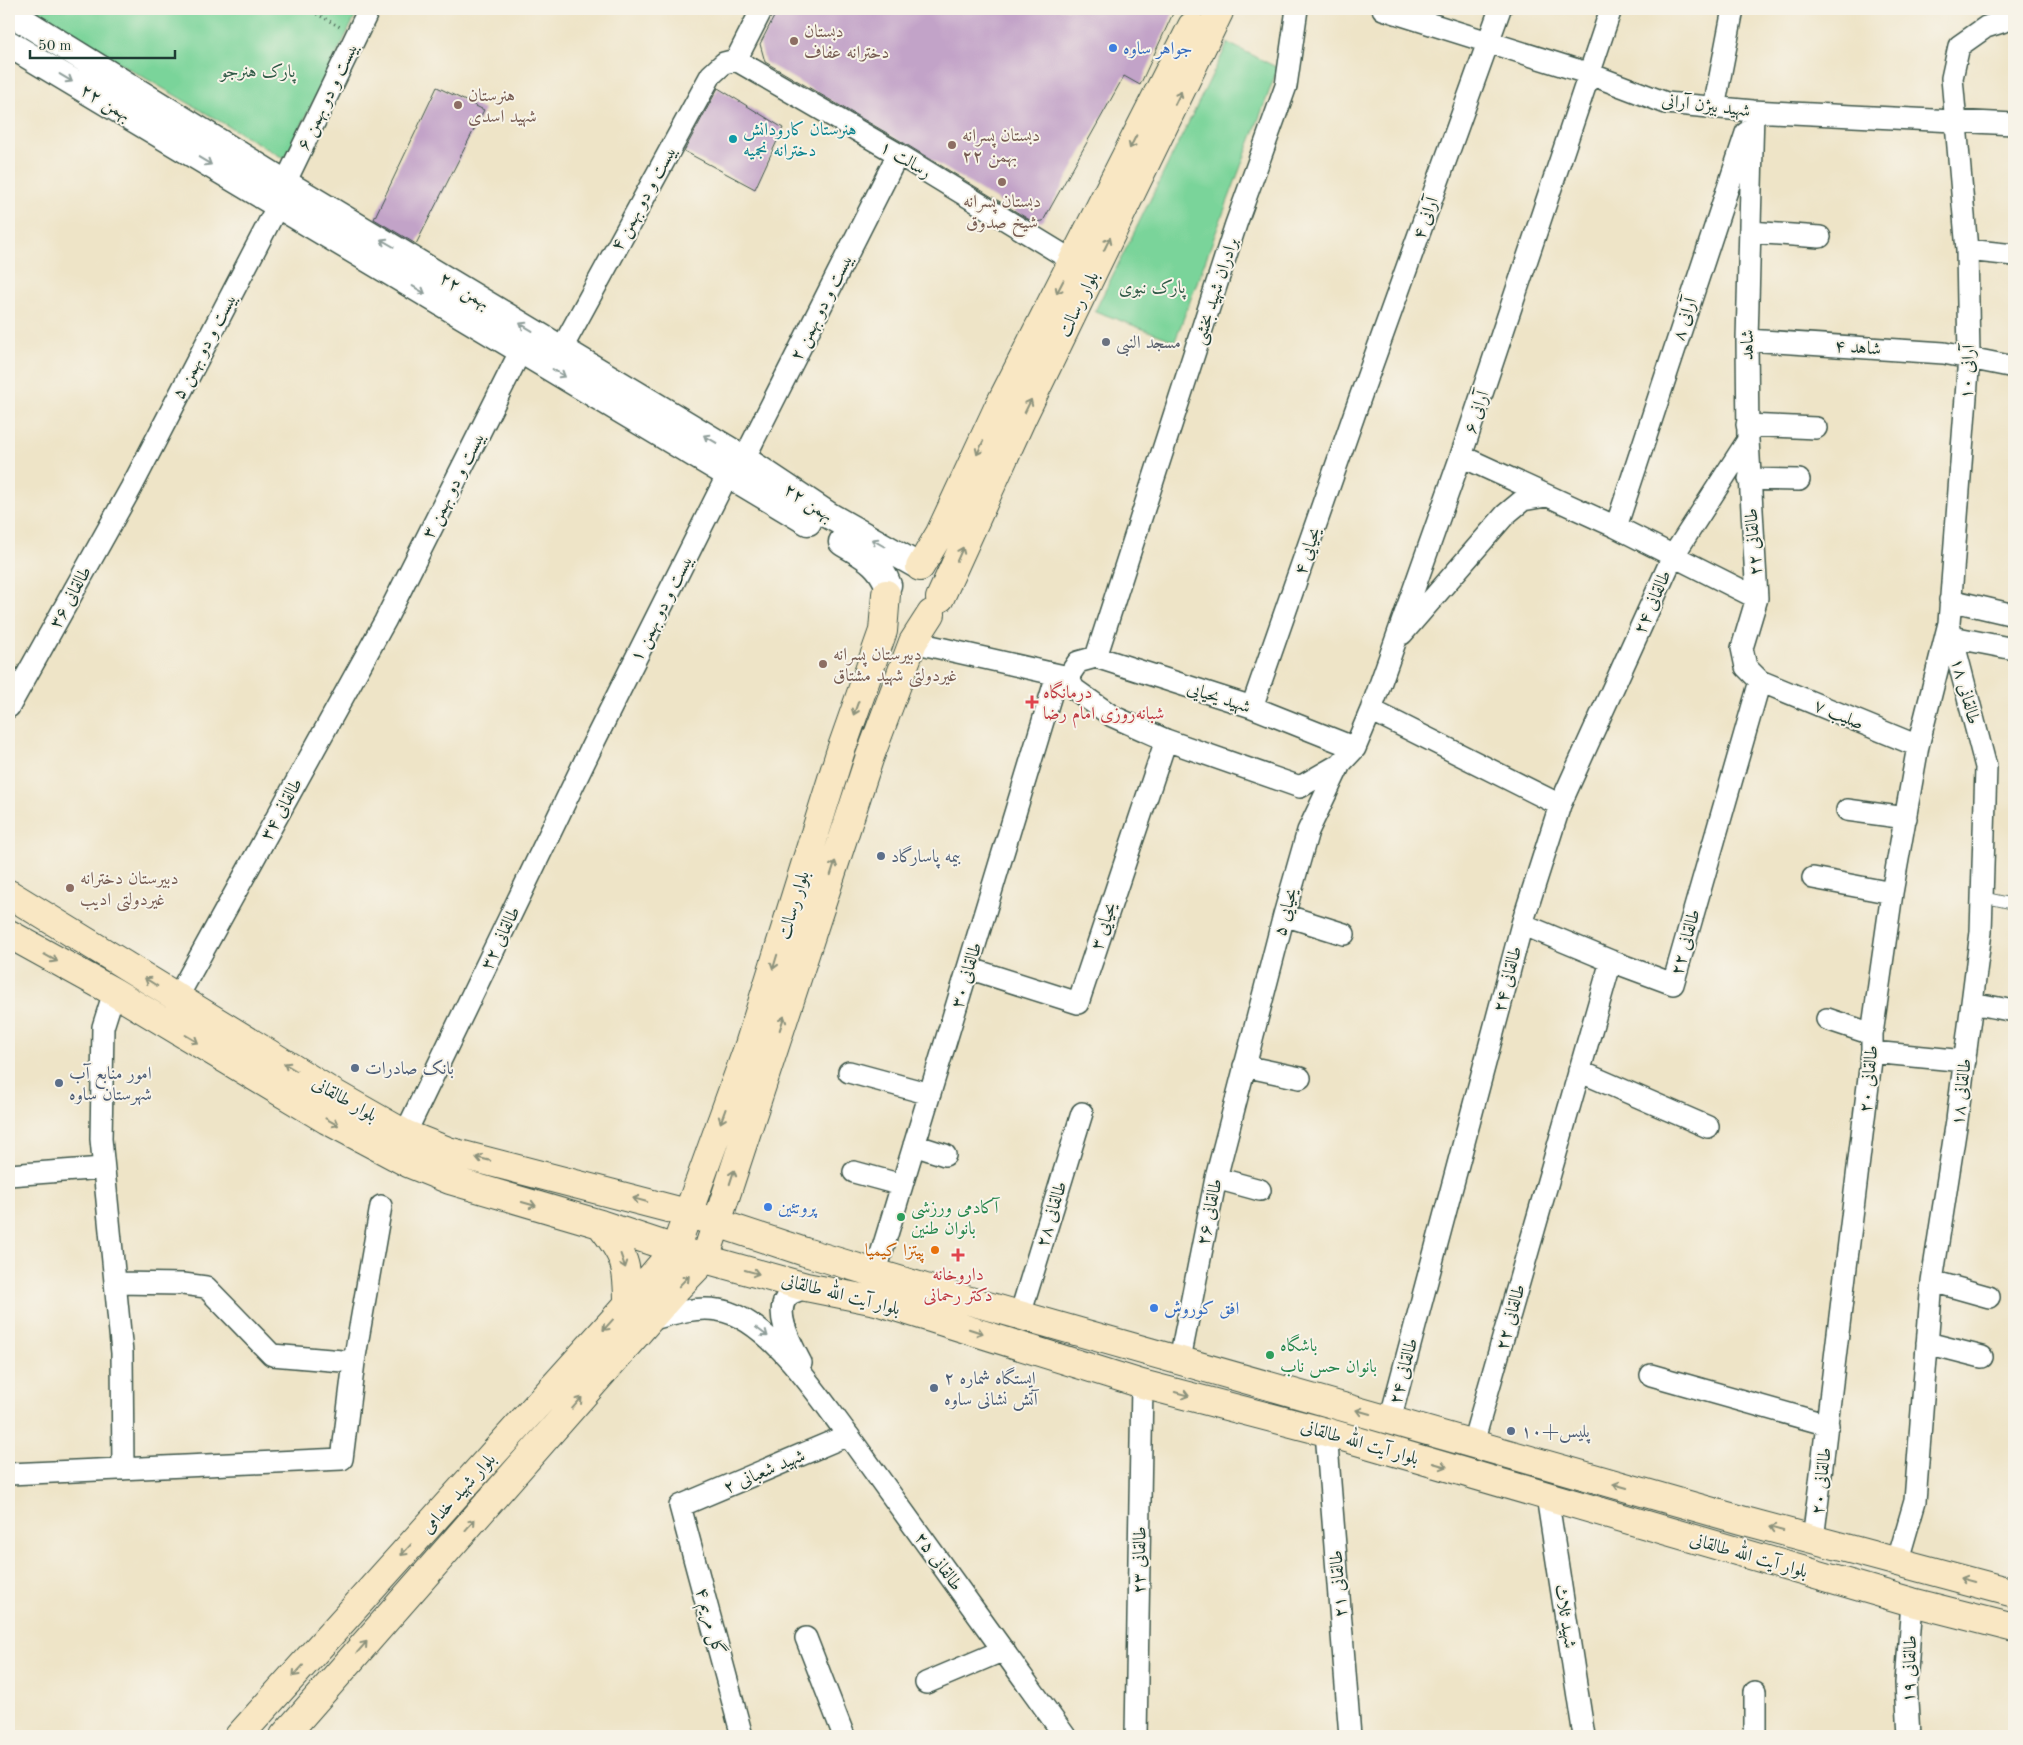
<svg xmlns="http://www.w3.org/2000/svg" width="2023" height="1745" font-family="'Old Standard TT',Amiri,serif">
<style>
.green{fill:#7ad49a;stroke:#4c8867}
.building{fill:#c2a3c8}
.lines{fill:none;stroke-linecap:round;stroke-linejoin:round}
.service-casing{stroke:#3e564a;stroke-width:12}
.minor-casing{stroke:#3e564a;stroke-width:24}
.tertiary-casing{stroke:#3e564a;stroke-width:29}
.secondary-casing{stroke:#3e564a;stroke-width:30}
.path{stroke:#3e564a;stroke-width:3;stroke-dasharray:1 4;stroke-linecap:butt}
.service{stroke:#fff;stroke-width:10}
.minor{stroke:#fff;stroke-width:21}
.tertiary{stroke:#fff;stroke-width:26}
.secondary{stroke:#f9e7c3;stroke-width:28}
.oneway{stroke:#8f9e9a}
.oneway2{stroke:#8c927c}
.education-dot{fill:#8d6e63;stroke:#f7f3e8;stroke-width:2}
.shop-dot{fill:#3f7fe0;stroke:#f7f3e8;stroke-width:2}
.culture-dot{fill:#0f9aa8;stroke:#f7f3e8;stroke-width:2}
.worship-dot{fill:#6b7280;stroke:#f7f3e8;stroke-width:2}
.health-dot{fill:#e0444e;stroke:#f7f3e8;stroke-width:2}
.service-dot{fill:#5c6f8a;stroke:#f7f3e8;stroke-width:2}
.leisure-dot{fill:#2e9e5b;stroke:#f7f3e8;stroke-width:2}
.food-dot{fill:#e8710a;stroke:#f7f3e8;stroke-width:2}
.labels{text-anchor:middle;stroke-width:4;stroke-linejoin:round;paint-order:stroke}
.education-label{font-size:18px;fill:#785e54;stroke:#f7f3e8;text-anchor:start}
.shop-label{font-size:18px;fill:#366cbe;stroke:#f7f3e8;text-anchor:start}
.park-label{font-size:18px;fill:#315b48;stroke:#f7f3e8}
.street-label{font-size:18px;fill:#1f3d34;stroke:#f7f3e8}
.culture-label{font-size:18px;fill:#0d838f;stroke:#f7f3e8;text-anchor:start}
.worship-label{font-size:18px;fill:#5b616d;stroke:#f7f3e8;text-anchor:start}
.health-label{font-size:18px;fill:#be3a42;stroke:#f7f3e8;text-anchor:start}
.service-label{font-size:18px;fill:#4e5e75;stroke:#f7f3e8;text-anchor:start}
.leisure-label{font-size:18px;fill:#27864d;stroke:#f7f3e8;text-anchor:start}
.food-label{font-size:18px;fill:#c56008;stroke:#f7f3e8;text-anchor:end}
</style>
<rect width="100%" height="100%" fill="#f7f3e8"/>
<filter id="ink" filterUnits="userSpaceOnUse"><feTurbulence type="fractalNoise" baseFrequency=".02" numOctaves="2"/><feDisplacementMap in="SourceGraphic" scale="10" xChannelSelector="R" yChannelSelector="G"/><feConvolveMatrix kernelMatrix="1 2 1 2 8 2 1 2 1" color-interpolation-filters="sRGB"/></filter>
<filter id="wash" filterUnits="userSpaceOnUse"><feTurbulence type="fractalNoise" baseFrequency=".0096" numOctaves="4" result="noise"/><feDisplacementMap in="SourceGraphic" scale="20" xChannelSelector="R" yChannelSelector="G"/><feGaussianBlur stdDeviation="1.12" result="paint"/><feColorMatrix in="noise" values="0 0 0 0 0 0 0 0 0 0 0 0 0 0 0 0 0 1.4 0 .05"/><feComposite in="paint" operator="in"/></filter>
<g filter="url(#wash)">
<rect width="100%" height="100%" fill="#eee4c7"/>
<path class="green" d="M26,9H359L285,159Z
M1228,43L1278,68L1175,341L1095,311Z"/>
<g id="blocks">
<path class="building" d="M778,9H1175L1140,85L1124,76L1043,221L1033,222L904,143L765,62L760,44Z
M437,87L484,110L416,244L374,219Z
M718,88L783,128L755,189L684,151Z"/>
</g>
</g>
<g filter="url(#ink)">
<use href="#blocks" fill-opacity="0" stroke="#3e564a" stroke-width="1"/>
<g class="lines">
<g class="service-casing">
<path id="service" d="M1982,897L2014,904"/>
</g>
<g class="minor-casing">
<path id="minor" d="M1383,9L1590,74L1666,103L1753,111L2014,124
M736,60L898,154L1073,261
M736,60L762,9
M1714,108L1733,9
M285,183L369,9
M1750,232L1820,237
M1967,250L2014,255
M1747,340L1944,353L2014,367
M562,348L711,75L724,63L736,60
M1747,425L1816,428
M1461,456L1616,527L1757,598
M744,459L898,154
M1749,479L1799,480
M1616,527L1746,133
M1950,600L2014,615
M1402,634L1505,515L1523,500L1546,496
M1952,637L2014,649
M913,642L1068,677L1078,662L1096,657L1252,707L1355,748
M1096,657L1236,224L1286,86L1297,9
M1068,677L1074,689L1112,716L1166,740L1300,787L1340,764L1355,748L1371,710L1461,456L1611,9
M1760,681L1918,746
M9,707L131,488L278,205
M1252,707L1361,395L1500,9
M1371,710L1560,805
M1847,810L1906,818
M1813,878L1892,893
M1284,915L1344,934
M1522,924L1611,961L1673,984L1760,681L1746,667L1742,648L1757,598L1748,440
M968,968L1078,1003L1166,740
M114,992L103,1027L101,1139L122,1353L123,1469
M177,998L385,621L521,350
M1972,1003L2014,1011
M1827,1019L1872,1034
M1872,1052L1965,1061
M1244,1066L1300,1078
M1579,1071L1708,1127
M849,1072L930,1094
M405,1134L594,742L728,474
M914,1145L945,1155
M854,1172L902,1185
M9,1175L103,1168
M1216,1178L1260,1190
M875,1274L1057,675
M1932,1281L1989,1297
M115,1283L183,1284L206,1287L272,1355L354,1362
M1020,1315L1082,1113
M650,1320C671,1314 696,1306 718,1310C768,1317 819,1397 848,1435L1065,1736
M1927,1343L1982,1357
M1180,1359L1216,1178L1284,915L1308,831L1340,764
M801,1363C793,1347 772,1312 788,1296C792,1292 801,1290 806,1287
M1651,1375L1828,1425
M1390,1420L1522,924L1560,805L1673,556L1748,440L1747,340L1753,111
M1326,1432L1350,1736
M1473,1443L1611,961
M9,1474L342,1459L354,1362L381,1206
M1547,1496L1584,1736
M1813,1540L1872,1052V1034L1892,893L1918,746L1949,623L1969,357L1967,250L1952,78L1959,46L1986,27L2014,18
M1897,1563L1915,1501L1932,1281L1957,1120L1981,932L1986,767L1949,625
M806,1638L844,1736
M926,1683L1004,1650
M1755,1692V1736
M742,1736L680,1506L848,1435
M1136,1736L1142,1384
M1909,1736L1906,1683L1912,1602"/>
</g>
<g class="tertiary-casing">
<path id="tertiary" d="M9,12L285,183L744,459L830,516L920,567
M9,44L808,522
M842,542C862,555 879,561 888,585"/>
</g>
<g class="secondary-casing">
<path id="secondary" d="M920,567L940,533L998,408L1192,26
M940,598L1022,418L1219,12
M9,894L333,1093L405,1134L448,1151L687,1213L805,1252L949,1295L1741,1520L2014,1593
M9,934L114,992L327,1120L408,1163L450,1180L600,1224L705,1259L806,1287L876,1301L1142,1384L1326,1432L1912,1602L2014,1628
M600,1224C625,1255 628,1265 628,1304
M239,1736L628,1304L675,1249L749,1045L840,753L883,631L886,594
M284,1736L677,1288L705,1259L869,759L913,642L931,614"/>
</g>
<path class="path" d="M308,9L340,27"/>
<use href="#service" class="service"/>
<use href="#minor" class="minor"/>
<use href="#tertiary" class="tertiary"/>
<use href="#secondary" class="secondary"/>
</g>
<defs><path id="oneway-shaft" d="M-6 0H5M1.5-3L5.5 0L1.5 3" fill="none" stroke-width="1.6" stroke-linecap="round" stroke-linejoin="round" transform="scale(1.25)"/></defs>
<g class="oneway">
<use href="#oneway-shaft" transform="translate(66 78) rotate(31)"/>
<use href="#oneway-shaft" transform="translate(205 161) rotate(31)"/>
<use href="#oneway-shaft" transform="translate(387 243) rotate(-150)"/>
<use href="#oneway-shaft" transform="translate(419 290) rotate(31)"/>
<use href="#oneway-shaft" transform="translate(526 327) rotate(-149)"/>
<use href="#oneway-shaft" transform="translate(559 373) rotate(31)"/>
<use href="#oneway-shaft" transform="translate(710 439) rotate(-149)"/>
<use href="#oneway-shaft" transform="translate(878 543) rotate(-150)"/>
<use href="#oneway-shaft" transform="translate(762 1332) rotate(37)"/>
</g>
<g class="oneway2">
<use href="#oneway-shaft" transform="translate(1178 98) rotate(-64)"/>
<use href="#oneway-shaft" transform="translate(1133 142) rotate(117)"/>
<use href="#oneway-shaft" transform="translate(1107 244) rotate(-64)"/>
<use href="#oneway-shaft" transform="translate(1060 287) rotate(117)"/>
<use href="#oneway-shaft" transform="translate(1028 406) rotate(-64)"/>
<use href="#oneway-shaft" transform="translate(980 448) rotate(115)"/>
<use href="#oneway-shaft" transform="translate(960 554) rotate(-66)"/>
<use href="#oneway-shaft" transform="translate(856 708) rotate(110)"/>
<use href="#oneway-shaft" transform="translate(833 868) rotate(-72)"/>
<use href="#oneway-shaft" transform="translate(51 958) rotate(29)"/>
<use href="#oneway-shaft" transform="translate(775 962) rotate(107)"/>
<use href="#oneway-shaft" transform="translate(151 982) rotate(-148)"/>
<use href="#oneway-shaft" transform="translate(782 1023) rotate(-72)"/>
<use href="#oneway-shaft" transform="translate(192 1039) rotate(31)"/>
<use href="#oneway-shaft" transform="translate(290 1067) rotate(-149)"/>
<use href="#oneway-shaft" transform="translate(723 1116) rotate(110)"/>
<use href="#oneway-shaft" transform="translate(332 1122) rotate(29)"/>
<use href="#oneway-shaft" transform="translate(483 1159) rotate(-166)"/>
<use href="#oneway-shaft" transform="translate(732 1177) rotate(-72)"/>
<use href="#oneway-shaft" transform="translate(640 1200) rotate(-165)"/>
<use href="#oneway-shaft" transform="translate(529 1204) rotate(16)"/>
<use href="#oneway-shaft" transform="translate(623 1261) rotate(71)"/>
<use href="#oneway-shaft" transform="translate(752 1272) rotate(15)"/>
<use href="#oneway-shaft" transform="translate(684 1281) rotate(-46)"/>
<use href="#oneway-shaft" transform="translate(608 1325) rotate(132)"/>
<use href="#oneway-shaft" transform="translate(976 1331) rotate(18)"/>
<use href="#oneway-shaft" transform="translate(1182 1394) rotate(15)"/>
<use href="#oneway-shaft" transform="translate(577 1403) rotate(-49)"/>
<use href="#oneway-shaft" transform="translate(1363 1412) rotate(-164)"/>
<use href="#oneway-shaft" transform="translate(1440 1465) rotate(16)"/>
<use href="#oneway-shaft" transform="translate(1620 1486) rotate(-164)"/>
<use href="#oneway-shaft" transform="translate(470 1525) rotate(-49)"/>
<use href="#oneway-shaft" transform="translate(1776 1529) rotate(-165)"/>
<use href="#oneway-shaft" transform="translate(406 1550) rotate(132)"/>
<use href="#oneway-shaft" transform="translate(1967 1580) rotate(-165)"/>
<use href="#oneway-shaft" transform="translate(362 1647) rotate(-49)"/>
<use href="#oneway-shaft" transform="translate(298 1671) rotate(132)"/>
</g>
</g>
<g class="education-dot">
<circle cx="794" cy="41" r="5"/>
<circle cx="458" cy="105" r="5"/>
<circle cx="952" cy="145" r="5"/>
<circle cx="1002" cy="182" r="5"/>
<circle cx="823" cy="664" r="5"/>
<circle cx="70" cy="888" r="5"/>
</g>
<g class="shop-dot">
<circle cx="1113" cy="48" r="5"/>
<circle cx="768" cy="1207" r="5"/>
<circle cx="1154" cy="1308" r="5"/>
</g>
<circle class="culture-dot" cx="733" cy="139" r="5"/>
<circle class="worship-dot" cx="1106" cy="342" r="5"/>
<g class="health-dot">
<path d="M1029.5 694.5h5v5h5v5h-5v5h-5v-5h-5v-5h5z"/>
<path d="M955.5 1247.5h5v5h5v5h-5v5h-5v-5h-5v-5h5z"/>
</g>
<g class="service-dot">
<circle cx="881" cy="856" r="5"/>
<circle cx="355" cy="1068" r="5"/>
<circle cx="59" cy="1083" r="5"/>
<circle cx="934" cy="1388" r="5"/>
<circle cx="1511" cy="1431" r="5"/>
</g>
<g class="leisure-dot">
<circle cx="901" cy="1217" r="5"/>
<circle cx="1270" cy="1355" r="5"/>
</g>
<circle class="food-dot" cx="935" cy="1250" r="5"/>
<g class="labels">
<g class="education-label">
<text x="804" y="37">دبستان<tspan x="804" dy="21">دخترانه عفاف</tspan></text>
<text x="468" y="101">هنرستان<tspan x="468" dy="21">شهید اسدی</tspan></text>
<text x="962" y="141">دبستان پسرانه<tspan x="962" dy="21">۲۲ بهمن</tspan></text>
<text x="1002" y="207" text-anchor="middle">دبستان پسرانه<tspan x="1002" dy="21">شیخ صدوق</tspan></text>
<text x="833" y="660">دبیرستان پسرانه<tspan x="833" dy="21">غیردولتی شهید مشتاق</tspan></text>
<text x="80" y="884">دبیرستان دخترانه<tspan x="80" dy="21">غیردولتی ادیب</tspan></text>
</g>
<g class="shop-label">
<text x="1123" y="54">جواهر ساوه</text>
<text x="778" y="1213">پروتئین</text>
<text x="1164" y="1314">افق کوروش</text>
</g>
<g class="park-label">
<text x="258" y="77">پارک هنرجو</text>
<text x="1152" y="293">پارک نبوی</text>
</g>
<g class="street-label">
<text transform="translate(327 96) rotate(-64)" y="6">بیست و دو بهمن ۶</text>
<text transform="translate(106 102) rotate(31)" y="6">۲۲ بهمن</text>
<text transform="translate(1706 105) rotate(7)" y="6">شهید بیژن آرانی</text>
<text transform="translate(906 159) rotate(31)" y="6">رسالت ۱</text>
<text transform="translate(643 198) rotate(-61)" y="6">بیست و دو بهمن ۴</text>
<text transform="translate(1425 218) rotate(-70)" y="6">آرانی ۴</text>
<text transform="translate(465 290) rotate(31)" y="6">۲۲ بهمن</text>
<text transform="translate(1215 291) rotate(-72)" y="6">برادران شهید بخشی</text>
<text transform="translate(1078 304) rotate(-64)" y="6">بلوار رسالت</text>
<text transform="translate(821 307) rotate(-63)" y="6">بیست و دو بهمن ۲</text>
<text transform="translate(1684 319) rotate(-72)" y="6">آرانی ۸</text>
<text transform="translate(1747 345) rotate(-89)" y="6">شاهد</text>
<text transform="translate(204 346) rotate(-62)" y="6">بیست و دو بهمن ۵</text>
<text transform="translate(1858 347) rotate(4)" y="6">شاهد ۴</text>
<text transform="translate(1967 372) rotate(-87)" y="6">آرانی ۱۰</text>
<text transform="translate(1476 412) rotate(-71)" y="6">آرانی ۶</text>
<text transform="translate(453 485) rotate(-63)" y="6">بیست و دو بهمن ۳</text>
<text transform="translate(809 502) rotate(33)" y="6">۲۲ بهمن</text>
<text transform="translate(1753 542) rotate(-94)" y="6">طالقانی ۲۲</text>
<text transform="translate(1307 551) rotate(-71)" y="6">یحیایی ۴</text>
<text transform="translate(70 597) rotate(-61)" y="6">طالقانی ۳۶</text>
<text transform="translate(1652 602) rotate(-66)" y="6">طالقانی ۲۴</text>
<text transform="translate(661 608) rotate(-63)" y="6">بیست و دو بهمن ۱</text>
<text transform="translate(1966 691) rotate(75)" y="6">طالقانی ۱۸</text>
<text transform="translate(1219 697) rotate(18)" y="6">شهید یحیایی</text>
<text transform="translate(1839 714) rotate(23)" y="6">صلیب ۷</text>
<text transform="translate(281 809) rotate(-61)" y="6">طالقانی ۳۴</text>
<text transform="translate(793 905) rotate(-73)" y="6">بلوار رسالت</text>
<text transform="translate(1285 912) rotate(-75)" y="6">یحیایی ۵</text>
<text transform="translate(1103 926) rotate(-72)" y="6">یحیایی ۳</text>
<text transform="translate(500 938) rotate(-64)" y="6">طالقانی ۳۲</text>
<text transform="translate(1685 942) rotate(-74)" y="6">طالقانی ۲۲</text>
<text transform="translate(966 975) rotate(-73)" y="6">طالقانی ۳۰</text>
<text transform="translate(1507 979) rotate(-75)" y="6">طالقانی ۲۴</text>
<text transform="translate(1868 1079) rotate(-84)" y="6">طالقانی ۲۰</text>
<text transform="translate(1961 1092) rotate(-83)" y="6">طالقانی ۱۸</text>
<text transform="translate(345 1099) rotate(30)" y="6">بلوار طالقانی</text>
<text transform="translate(1209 1212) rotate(-78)" y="6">طالقانی ۲۶</text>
<text transform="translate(1051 1214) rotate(-73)" y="6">طالقانی ۲۸</text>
<text transform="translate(841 1294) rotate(14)" y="6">بلوار آیت الله طالقانی</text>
<text transform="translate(1510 1317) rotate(-74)" y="6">طالقانی ۲۲</text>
<text transform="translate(1403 1371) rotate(-75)" y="6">طالقانی ۲۴</text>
<text transform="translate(1360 1442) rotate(16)" y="6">بلوار آیت الله طالقانی</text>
<text transform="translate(764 1471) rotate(-23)" y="6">شهید شعبانی ۲</text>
<text transform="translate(1821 1481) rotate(-83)" y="6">طالقانی ۲۰</text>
<text transform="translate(458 1493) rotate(-48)" y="6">بلوار شهید خدامی</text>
<text transform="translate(1749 1555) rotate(16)" y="6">بلوار آیت الله طالقانی</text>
<text transform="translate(1139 1560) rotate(-89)" y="6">طالقانی ۲۳</text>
<text transform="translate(939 1561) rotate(54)" y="6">طالقانی ۲۵</text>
<text transform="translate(1338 1584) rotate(-94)" y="6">طالقانی ۲۱</text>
<text transform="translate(1566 1616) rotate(81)" y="6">شهید ثلاث</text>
<text transform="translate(711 1621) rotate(75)" y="6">گل مریم ۴</text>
<text transform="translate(1909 1669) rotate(-88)" y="6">طالقانی ۱۹</text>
</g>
<g class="culture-label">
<text x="743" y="135">هنرستان کارودانش<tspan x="743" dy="21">دخترانه نجمیه</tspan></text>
</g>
<g class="worship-label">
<text x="1116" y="348">مسجد النبی</text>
</g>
<g class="health-label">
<text x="1043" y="698">درمانگاه<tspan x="1043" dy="21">شبانه‌روزی امام رضا</tspan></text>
<text x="958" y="1280" text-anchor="middle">داروخانه<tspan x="958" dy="21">دکتر رحمانی</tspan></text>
</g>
<g class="service-label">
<text x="891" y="862">بیمه پاسارگاد</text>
<text x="365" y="1074">بانک صادرات</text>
<text x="69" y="1079">امور منابع آب<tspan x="69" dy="21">شهرستان ساوه</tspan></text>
<text x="944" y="1384">ایستگاه شماره ۲<tspan x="944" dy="21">آتش نشانی ساوه</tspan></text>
<text x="1521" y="1437">پلیس+۱۰</text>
</g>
<g class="leisure-label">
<text x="911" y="1213">آکادمی ورزشی<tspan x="911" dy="21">بانوان طنین</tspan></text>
<text x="1280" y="1351">باشگاه<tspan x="1280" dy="21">بانوان حس ناب</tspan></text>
</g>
<g class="food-label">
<text x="925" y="1256">پیتزا کیمیا</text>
</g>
</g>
<rect width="2023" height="1745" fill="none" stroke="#f7f3e8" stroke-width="30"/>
<path d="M30 50v8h145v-8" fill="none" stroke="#1f3d34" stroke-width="2.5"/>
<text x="38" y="50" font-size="15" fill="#1f3d34" stroke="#f7f3e8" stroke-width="4" paint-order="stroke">50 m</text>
</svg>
